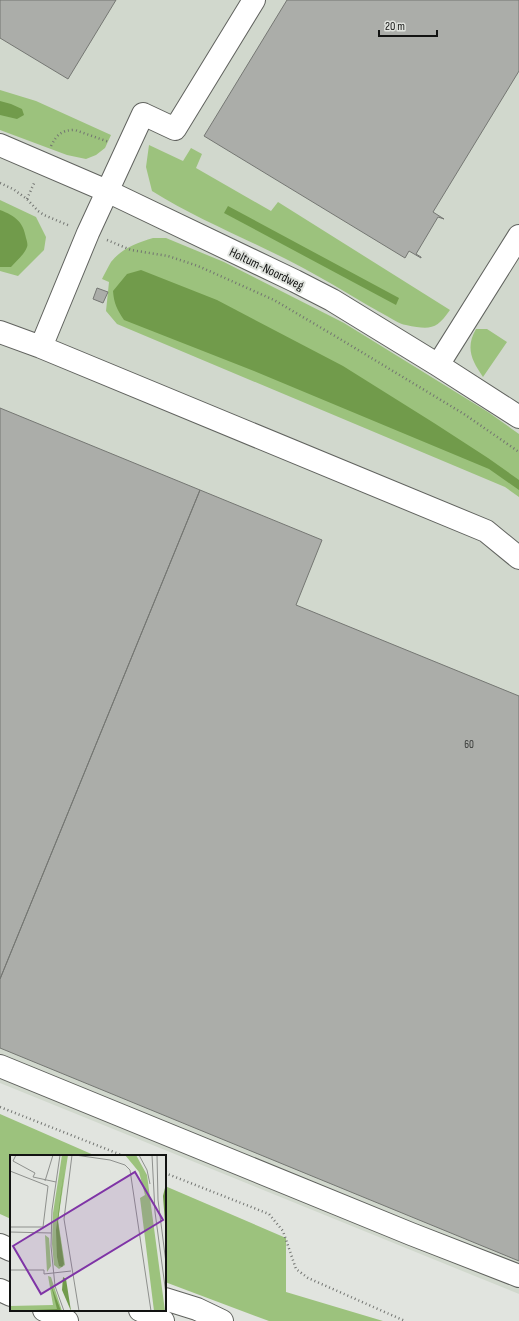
<svg xmlns="http://www.w3.org/2000/svg" width="519" height="1321" font-family="'Sofia Sans Condensed',sans-serif">
<style>
.built{fill:#d1d8cd}
.green{fill:#9cc27d}
.water{fill:#719b4b}
.building{fill:#abada9;stroke:#757773}
.lines{fill:none;stroke-linecap:round;stroke-linejoin:round}
.minor-casing{stroke:#61635f;stroke-width:24}
.highway-casing{stroke:#61635f;stroke-width:24}
.path{stroke:#727471;stroke-width:2.5;stroke-dasharray:1 3;stroke-linecap:butt}
.minor{stroke:#fff;stroke-width:22}
.highway{stroke:#fff;stroke-width:22}
.labels{text-anchor:middle;stroke-width:4;stroke-linejoin:round;paint-order:stroke}
.number-label{font-size:11px;fill:#383a38}
.street-label{font-size:13px;fill:#121312;stroke:#e1e4df}
.inset-river{fill:none;stroke:#719b4b;stroke-width:2}
.inset-road{fill:none;stroke:#8e908d;stroke-width:1}
.view{fill:#7f34a6;fill-opacity:0.15;stroke:#7f34a6;stroke-width:2}
.inset-edge{fill:none;stroke:#121312;stroke-width:2}
</style>
<rect width="100%" height="100%" fill="#e1e4df"/>
<path class="built" d="M0,0H519V1294L0,1083Z"/>
<path class="green" d="M0,90L36,101L111,135L105,148L96,155L86,159L67,155L0,130Z
M149,145L183,161L191,148L202,154L196,168L271,211L278,202L450,310C436,330 430,330 406,325C399,324 391,318 385,315C361,302 338,287 314,274C261,244 203,223 152,191L146,167Z
M0,200L36,217L46,237L44,250L18,276L0,271Z
M153,238H166L224,262L344,323L488,412L519,434V497L505,487L117,324L106,311L109,282L102,279C105,273 108,267 111,262C122,248 137,243 153,238Z
M476,329H487L507,342L483,377C472,361 465,348 476,329Z
M0,1114L96,1156H11V1219L0,1214Z
M165,1186L286,1238V1292L383,1321H269L165,1282Z"/>
<path class="water" d="M0,101L11,104L22,109L24,115L17,119L0,115Z
M228,206L399,298L396,305L224,213Z
M0,210C15,216 23,221 26,238C27,241 28,245 27,247C24,255 16,261 11,267H0Z
M141,270L217,300L343,366L434,423L488,458L519,480V490L489,469L254,371L124,320C117,309 114,304 113,291L127,274Z"/>
<path class="building" d="M0,0H116L68,79L0,38Z
M287,0H519V71L433,212L444,219L438,217L416,254L421,257V258L409,251L405,258L204,136Z
M97,288L108,292L103,303L93,299Z
M0,408L200,490L0,979Z
M200,490L322,540L296,605L519,696V1261L0,1048V979Z"/>
<g class="lines">
<g class="minor-casing">
<path id="minor" d="M0,145L107,191L295,281L332,300L438,365L519,417
M0,332L41,347L486,531L519,558
M41,347L88,233L143,114L175,129L254,0
M438,365L519,236
M0,1066L411,1234L519,1276"/>
</g>
<g class="highway-casing">
<path id="highway" d="M0,1245L11,1250
M0,1290L11,1295
M165,1299L197,1309L222,1321
M44,1310L67,1321
M140,1310L163,1321"/>
</g>
<path class="path" d="M51,146C57,134 62,130 75,130L109,142
M0,183L13,189L27,199L38,211L44,215L70,226
M27,199L35,181
M107,240L131,250L168,256L198,266L274,300L335,336L464,414L519,452
M0,1107L124,1156
M165,1173L269,1214L283,1231L296,1269L308,1278L405,1321"/>
<use href="#minor" class="minor"/>
<use href="#highway" class="highway"/>
</g>
<g class="labels">
<g class="number-label">
<text x="469" y="748">60</text>
</g>
<g class="street-label">
<text transform="translate(267 268) rotate(26)" y="5">Holtum-Noordweg</text>
</g>
</g>
<g transform="translate(10 1155)">
<rect width="156" height="156" fill="#e1e4df"/>
<path d="M52,0H58L48,65L55,110L49,114L44,110L42,89L43,58ZM115,0H126L137,20L155,156H144L130,43L135,40L129,17ZM35,80L39,83L41,111L37,117ZM38,121L41,122L52,156H0V151L43,150Z" fill="#9cc27d"/>
<path d="M54,16L48,67L54,109L52,112L49,111L47,102L46,75ZM53,122L56,124L61,156L52,135ZM41,130L51,156H0L47,154Z" fill="#719b4b"/>
<path class="inset-river" d="M156,33L154,41L156,68"/>
<path class="inset-road" d="M6,0L3,6L25,18L23,22L46,27M50,0L42,55L41,91L45,131L54,156M62,0L54,64L69,156M65,0L100,5L115,10L120,15L141,156M129,0L137,15L140,29M142,0L145,57L156,139M147,0L148,45L156,108M0,16L38,31L33,72H0M35,26L43,0M0,77L41,78M0,115H34V119L61,116"/>
<path class="view" d="M125,17L153,65L31,139L3,91Z"/>
<rect width="156" height="156" class="inset-edge"/>
</g>
<path d="M379 30v6h58v-6" fill="none" stroke="#121312" stroke-width="2"/>
<text x="385" y="30" font-size="12" fill="#121312" stroke="#e1e4df" stroke-width="3" paint-order="stroke">20 m</text>
</svg>
